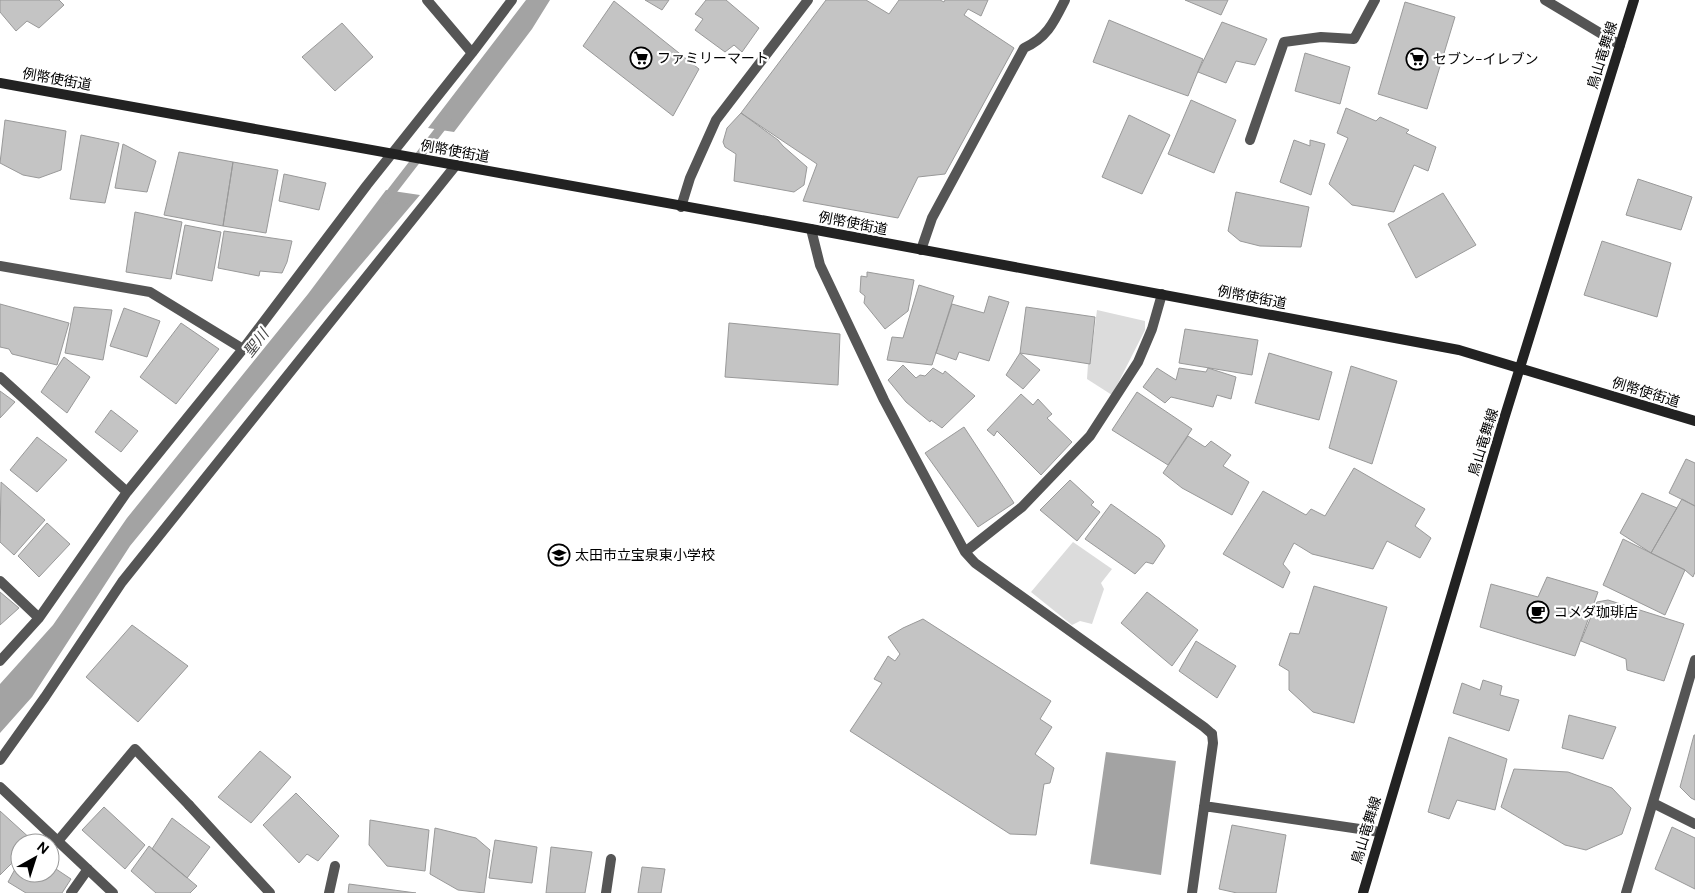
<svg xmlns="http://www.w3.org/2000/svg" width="1695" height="893" font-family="'DM Sans','Noto Sans JP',sans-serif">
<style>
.green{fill:#dcdcdc}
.water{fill:#a3a3a3}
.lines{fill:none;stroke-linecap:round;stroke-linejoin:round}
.stream{stroke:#a3a3a3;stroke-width:9}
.building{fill:#c4c4c4;stroke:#999}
.service{stroke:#555;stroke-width:10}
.minor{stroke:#555;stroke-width:10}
.secondary{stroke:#222;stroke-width:10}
.labels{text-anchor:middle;stroke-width:4.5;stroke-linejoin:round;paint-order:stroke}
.street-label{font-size:14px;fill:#000;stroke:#fff}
.poi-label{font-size:14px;fill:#000;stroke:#fff;text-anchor:start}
.water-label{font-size:15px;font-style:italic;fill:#444;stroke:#fff}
</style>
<rect width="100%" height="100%" fill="#fff"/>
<path class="green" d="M1097,310L1145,321V330L1112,395L1087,379L1088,364H1090Z
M1073,542L1112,569L1101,583L1104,589L1092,624L1080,621L1072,625L1031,592Z"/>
<path class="water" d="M526,0H550L532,29L454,132L428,128Z
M386,190L420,195L325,307L130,546L32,697L0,733V684L53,625L127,518L308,294Z
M1106,752L1176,761L1161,875L1090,864Z"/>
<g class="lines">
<path class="stream" d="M386,199L447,120"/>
</g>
<path class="building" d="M0,0H59L64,5L39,28L27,21L16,31L0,12Z
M645,0H669L662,10Z
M706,0H726L759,28L742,52L734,45L725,52L695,30L703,19L695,14Z
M826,0H866L889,14L899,0H940L944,2L945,0H988L981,16L968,9L964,15L1014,48L945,174L918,177L898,218L803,201L817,164L741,113Z
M1185,0H1228L1221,15Z
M614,1L699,69L673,116L583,46Z
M1405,2L1455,17L1427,109L1378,94Z
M1109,20L1203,59L1188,96L1093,62Z
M1222,22L1267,39L1255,65L1236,61L1226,83L1198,72Z
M342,23L373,57L335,91L302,57Z
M1305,53L1350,67L1340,104L1295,91Z
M1191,100L1236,120L1214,173L1168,154Z
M1346,108L1376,121L1380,117L1409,130L1406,133L1436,147L1428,171L1414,165L1394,212L1352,205L1329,184L1348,138L1337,133Z
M741,113L778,140L783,146L807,167L804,185L794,192L734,181L736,154L725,147L723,142L727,128Z
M1129,115L1170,135L1142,194L1102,177Z
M5,120L66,131L61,170L39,178L23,175L0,163Z
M81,135L119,143L105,203L70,199Z
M1294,140L1310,146V140L1325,144L1311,195L1280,182Z
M123,144L156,161L147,192L115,188Z
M179,152L233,162L223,226L164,215Z
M233,162L278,170L266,233L223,226Z
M284,174L326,183L319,210L279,201Z
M1638,179L1692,197L1681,230L1626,215Z
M1236,192L1309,207L1301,247L1260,246L1240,241L1228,231Z
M1443,193L1476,245L1416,278L1388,224Z
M135,212L182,222L171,279L126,272Z
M185,225L221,232L212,281L176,274Z
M224,231L292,241L287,262L282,273L260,271L259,276L218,268Z
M1602,241L1671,263L1657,317L1584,295Z
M867,272L914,280L908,311L885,329L864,303L865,296L860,292L861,276L867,277Z
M919,285L954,296L932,365L887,360L892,337L903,338Z
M989,296L1009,302L989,361L959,352L956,360L936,353L952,304L984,313Z
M0,304L69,323L57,365L12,354L9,349L0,347Z
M74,307L112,310L103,360L65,353Z
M1026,307L1095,317L1090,364L1020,353Z
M124,308L160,321L147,357L110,346Z
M181,323L219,349L176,404L140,377Z
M729,323L840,334L838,385L725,377Z
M1185,329L1258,340L1252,375L1179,363Z
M1020,353L1040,370L1023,389L1006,375Z
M1269,353L1332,372L1319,420L1255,403Z
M64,357L90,377L67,413L41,392Z
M903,365L916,378L920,375L925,376L933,368L943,374L945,371L975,396L942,428L931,420L930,422L906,402L888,380Z
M1351,366L1397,381L1372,464L1329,448Z
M1157,368L1176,380L1179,368L1206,372L1208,368L1236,377L1231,399L1217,395L1213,407L1171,397L1165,403L1143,387Z
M0,391L15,402L0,418Z
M1137,392L1192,429L1168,465L1112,430Z
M1021,394L1033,405L1038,399L1052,414L1047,418L1072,442L1041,475L997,431L994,436L987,430Z
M111,410L138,431L121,452L95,432Z
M964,427L1014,503L978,527L925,453Z
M1188,436L1205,447L1211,441L1231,455L1223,466L1249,482L1232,515L1182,488L1163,473Z
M37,437L67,460L37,492L10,470Z
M1686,459L1695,463V506L1669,493Z
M1354,468L1425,509L1415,526L1431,538L1420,558L1387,541L1373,569L1312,554L1294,543L1283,564L1290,572L1283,588L1223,554L1263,491L1306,515L1311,509L1325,516Z
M1070,480L1094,502L1091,505L1100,512L1077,541L1040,510Z
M1,482L45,520L14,555L0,542Z
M1642,493L1677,508L1651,553L1620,533Z
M1682,499L1695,506V572L1693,577L1685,570L1651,553Z
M1111,504L1160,539L1165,546L1153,564L1146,562L1135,574L1085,539Z
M47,523L70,544L39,577L18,556Z
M1623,539L1685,570L1665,615L1603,585Z
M1547,577L1598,592L1575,656L1480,627L1491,584L1538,597Z
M1314,586L1387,607L1354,723L1313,712L1289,690V671L1279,665L1290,633L1299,634Z
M0,592L19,608L0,625Z
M1147,592L1198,630L1172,666L1121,623Z
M1608,600L1684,624L1664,681L1627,670L1626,659L1581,641L1597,602Z
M923,619L1051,701L1040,719L1052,727L1035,754L1054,768L1050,783L1044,784L1036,835L1010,834L850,731L882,683L874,679L888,656L895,661L900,654L888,637L903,628Z
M132,625L188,666L138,722L86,677Z
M1196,641L1236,666L1217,698L1179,671Z
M1483,680L1502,686L1500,695L1519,700L1509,731L1453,713L1462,683L1480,690Z
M1569,715L1616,727L1603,759L1562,748Z
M1694,735H1695V800L1691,798L1680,787Z
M1449,737L1507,759L1495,810L1457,800L1449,819L1428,812Z
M260,751L291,777L251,823L218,797Z
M1514,769L1568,772L1612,788L1631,808L1622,834L1586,850L1565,845L1501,807Z
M296,793L339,836L318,861L307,854L299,863L263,825Z
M104,807L145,845L125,869L82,830Z
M0,811L33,841L31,843H20V855L0,875Z
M172,818L210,847L187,878L152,849Z
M370,820L429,830L425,871L387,866L369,845Z
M1232,825L1286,835L1276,893H1237L1219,889Z
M1672,827L1695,838V889L1655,869Z
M435,828L476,838L490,850L484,893L458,890L430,874Z
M495,840L537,847L532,883L489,878Z
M149,846L197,886L190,893H156L131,871Z
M551,847L592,852L585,893H546Z
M20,860V873H50V865L71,879L62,893H26L8,882Z
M642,867L665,869L661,893H638Z
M349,884L416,893H348Z"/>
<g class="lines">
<path class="service" d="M681,207L690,178L716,120L808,0
M811,229L820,265L884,400L965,552L975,563L1204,727L1212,734
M921,250L932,218L1024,48C1047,38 1054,22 1065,0
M965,552L1022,507L1090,436L1138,362L1152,329L1162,294
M58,841L135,749L189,805
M329,893L335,866"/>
<path class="minor" d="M427,0L472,53
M1545,0L1620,45
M1250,140L1284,42L1321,37L1354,39L1375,0
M0,266L150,292L243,349
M0,377L127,492
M0,581L39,618
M0,661L39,618L127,492L243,349L367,185L472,53L512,0
M0,760L45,697L122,582L456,165
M0,787L113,893
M1653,803L1695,824
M189,805L270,893
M1204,806L1380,832
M71,893L88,869
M606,893L611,859
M1192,893L1213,743L1212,734
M1626,893L1695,660"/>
<path class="secondary" d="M0,83L811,229L1459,350L1695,421
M1363,893L1504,419L1634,0"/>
</g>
<defs>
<g id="supermarket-ring" transform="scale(1.125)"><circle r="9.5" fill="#fff" stroke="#000" stroke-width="1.5"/><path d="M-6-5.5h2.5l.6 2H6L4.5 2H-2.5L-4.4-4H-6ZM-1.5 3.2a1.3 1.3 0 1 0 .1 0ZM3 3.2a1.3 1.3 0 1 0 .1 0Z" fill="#000"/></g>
<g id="school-ring" transform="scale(1.125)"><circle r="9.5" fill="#fff" stroke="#000" stroke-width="1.5"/><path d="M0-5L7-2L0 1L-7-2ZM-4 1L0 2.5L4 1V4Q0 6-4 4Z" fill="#000"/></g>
<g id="cafe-ring" transform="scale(1.125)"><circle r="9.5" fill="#fff" stroke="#000" stroke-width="1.5"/><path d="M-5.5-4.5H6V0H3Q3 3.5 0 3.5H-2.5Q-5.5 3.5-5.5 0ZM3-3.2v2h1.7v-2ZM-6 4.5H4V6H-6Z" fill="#000"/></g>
</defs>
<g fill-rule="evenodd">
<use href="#supermarket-ring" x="641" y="58"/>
<use href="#supermarket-ring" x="1417" y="59"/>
<use href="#school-ring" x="559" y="555"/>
<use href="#cafe-ring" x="1538" y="612"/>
</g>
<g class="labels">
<g class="street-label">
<text transform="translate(1602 55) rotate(-73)" y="5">鳥山竜舞線</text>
<text transform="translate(57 79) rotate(10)" y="5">例幣使街道</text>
<text transform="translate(455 151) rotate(10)" y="5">例幣使街道</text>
<text transform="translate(853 223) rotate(11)" y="5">例幣使街道</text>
<text transform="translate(1252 297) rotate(11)" y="5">例幣使街道</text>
<text transform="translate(1646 392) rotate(17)" y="5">例幣使街道</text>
<text transform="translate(1483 442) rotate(-73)" y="5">鳥山竜舞線</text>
<text transform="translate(1366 830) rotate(-73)" y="5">鳥山竜舞線</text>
</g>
<g class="poi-label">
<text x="657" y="63">ファミリーマート</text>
<text x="1433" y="64">セブン-イレブン</text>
<text x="575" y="560">太田市立宝泉東小学校</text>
<text x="1554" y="617">コメダ珈琲店</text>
</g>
<g class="water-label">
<text transform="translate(256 343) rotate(-52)" y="5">聖川</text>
</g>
</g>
<g transform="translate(35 858) rotate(39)"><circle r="24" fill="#ffffff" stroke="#999999"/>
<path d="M0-4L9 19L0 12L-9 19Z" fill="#000000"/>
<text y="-8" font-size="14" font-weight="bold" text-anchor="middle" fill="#000000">N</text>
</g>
</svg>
